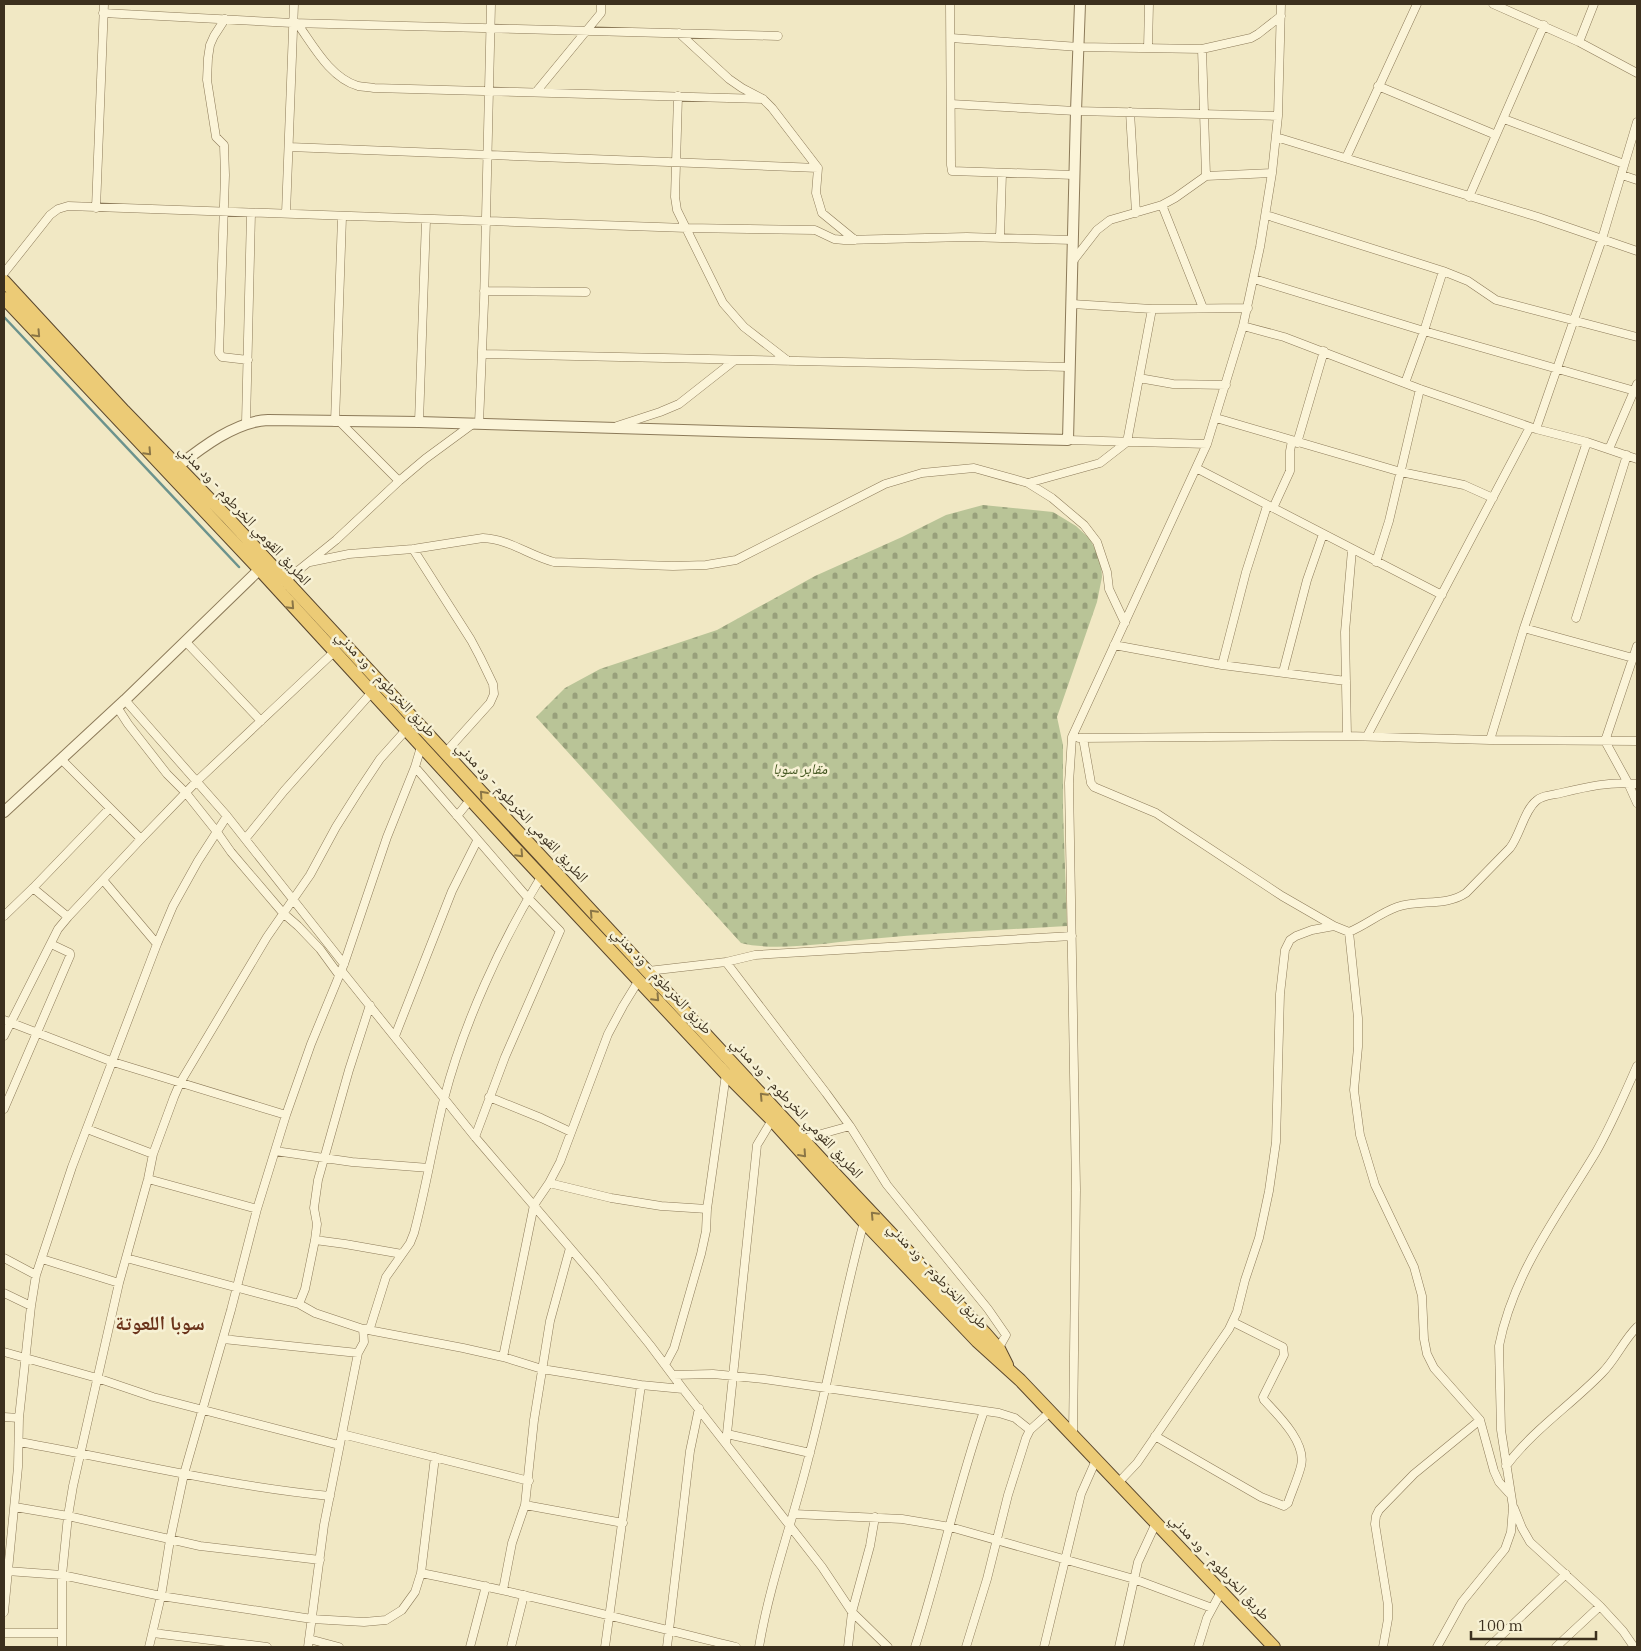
<svg xmlns="http://www.w3.org/2000/svg" width="1641" height="1651" font-family="'IBM Plex Serif','Noto Naskh Arabic',serif">
<style>
.cemetery{fill:url(#cemetery-stones)}
.lines{fill:none;stroke-linecap:round;stroke-linejoin:round}
.stream{stroke:#6c938d;stroke-width:2.5}
.minor-casing{stroke:#8c7a59;stroke-width:9}
.tertiary-casing{stroke:#8c7a59;stroke-width:12}
.trunk-casing{stroke:#5a472e;stroke-width:14}
.minor{stroke:#fbf4d8;stroke-width:8}
.tertiary{stroke:#fbf4d8;stroke-width:10}
.trunk{stroke:#eccb76;stroke-width:12}
.oneway{stroke:#8b7646}
.labels{text-anchor:middle;stroke-width:5;stroke-linejoin:round;paint-order:stroke}
.street-label{font-size:15px;fill:#3c301e;stroke:#f7f1d4}
.park-label{font-size:15px;font-style:italic;fill:#465923;stroke:#f7f1d4}
.district-label{font-size:20px;font-weight:bold;fill:#6b341b;stroke:#f7f1d4}
</style>
<defs>
<pattern id="cemetery-stones" width="16" height="16" patternUnits="userSpaceOnUse" patternTransform="scale(1.25)"><rect width="16" height="16" fill="#b9c497"/><path d="M2 7V4a2 2 0 0 1 4 0v3zM10 15v-3a2 2 0 0 1 4 0v3z" fill="#98a07b"/></pattern>
</defs>
<rect width="100%" height="100%" fill="#f1e8c4"/>
<path class="cemetery" d="M983,505L1053,512L1076,526L1090,539L1101,561L1102,577L1097,602L1057,717L1063,745V810L1067,926C1001,930 935,933 870,939C833,942 776,952 741,943L536,717L565,688L600,669L717,630L815,576L902,537L946,515Z"/>
<g class="lines">
<path class="stream" d="M4,317L239,567"/>
<g class="minor-casing">
<path id="minor" d="M950,4L951,165L952,171L1074,175
M1493,4L1579,42L1637,73
M103,13L292,23L778,36
M225,19L214,36L210,45L208,58L207,80L216,137L224,145L225,175L219,353L222,357L248,360
M297,23C313,45 330,78 358,86C363,87 369,87 374,88L763,99
M679,33L729,79L742,88L763,99L772,108L818,168L816,193L822,213L855,240
M951,38L1079,47L1202,49L1251,38L1258,34L1281,16
M1579,42L1594,4
M1148,48L1149,4
M1202,49L1206,176
M1378,86L1496,135
M536,92L601,13V4
M678,96L675,197L677,210L723,303L744,327L788,361
M951,104L1076,111L1278,116
M1130,112L1136,213
M1504,119L1624,164
M1276,137L1538,217L1637,251
M289,147L818,168
M1346,158L1417,4
M1622,175L1637,180
M1469,197L1544,25
M1162,205L1203,308
M96,208L104,4
M286,213L294,4
M1266,215L1443,271L1468,281L1496,300L1637,337
M1000,238L1002,173
M1073,261L1097,230L1110,220L1162,205L1175,198L1206,176L1272,173
M4,273L50,215L58,209L68,206L687,228L815,230L834,239L844,240L967,237L1073,240
M1254,279L1424,331L1635,391
M484,291L586,292
M1072,304L1152,309L1248,308
M1243,326L1284,337L1420,389L1536,429L1587,442L1637,459
M482,354L1069,367
M1139,378L1173,384L1226,385
M1405,383L1424,331L1443,271
M1216,418L1401,472L1464,485L1493,498
M335,422L342,217
M340,422L399,481
M419,422L426,220
M246,423L251,213
M479,423L484,303L491,4
M617,426L660,412L679,404L735,360
M1536,429L1602,239L1637,122
M1068,440L1207,444
M1297,443L1324,351
M1609,449L1637,384
M1196,468L1442,595
M1028,483L1100,463L1127,442L1152,309
M1273,508L1290,471V451L1292,441
M413,549L471,640L480,657L493,684L494,694L490,703L445,753
M310,562L349,554L413,549L483,538C509,539 530,556 554,562L673,566L706,565L736,560L885,484L922,473L974,468L1028,483L1052,498L1084,525L1097,542L1107,572L1109,589L1125,623
M1376,562L1389,521L1420,389
M284,582L336,540L399,481L425,459L474,423
M1576,618L1627,455
M1524,628L1633,658
M186,642L261,721
M1114,645L1222,665L1346,681
M1637,646L1605,741L1628,783L1637,803
M1222,665L1246,572L1267,506
M1283,672L1307,580L1323,534
M125,700L227,816L344,964
M117,707L128,724L167,774L186,793L217,832L231,852L283,913L298,926L320,949L339,975
M1347,736L1345,632L1352,550
M1367,736L1530,427
M1079,738L1347,736L1490,740L1637,741
M1083,738L1091,783L1094,787L1156,813L1282,896L1334,926L1349,932C1366,925 1380,913 1397,907C1420,899 1445,907 1466,893L1510,848C1520,835 1524,811 1536,801C1542,795 1553,795 1561,793C1586,787 1611,781 1637,784
M1490,740L1524,628L1587,442
M61,759L141,839
M415,767L528,898L560,931L505,1057L475,1137
M457,816L470,800
M246,838L284,791L372,692
M103,880L157,944
M33,888L68,917
M4,916L33,888L109,809
M1349,932L1358,1018V1047L1354,1090L1360,1135L1375,1185L1414,1267L1422,1296L1424,1339L1427,1354L1434,1368L1480,1420L1494,1471L1499,1482L1509,1493
M726,962L826,1093L850,1126L887,1185L988,1309L1006,1335L997,1351
M341,970L475,1137L595,1277L650,1345L683,1389
M648,971L726,962L755,955L1072,936
M4,1020L113,1062L286,1115
M4,1036L58,929L68,917L141,839L197,781L334,652
M395,1036L452,891L477,841
M489,1097L541,1118L571,1132
M4,1109L70,956V953L51,944
M87,1129L153,1154
M803,1139L850,1126
M275,1151L352,1162L429,1168
M148,1179L257,1209
M549,1183L611,1198L661,1206L707,1209
M315,1240L345,1244L402,1254
M4,1258L36,1275
M126,1258L299,1304L315,1313L363,1329L463,1348L503,1357L542,1369L641,1385L683,1389L822,1567L852,1612L888,1647
M42,1259L119,1283
M4,1293L31,1306
M299,1304L305,1289L315,1240L317,1224L314,1208L318,1180L349,1070L370,1005
M223,1339L358,1353
M4,1352L97,1378L153,1397L339,1445
M503,1357L534,1205L549,1183L560,1162L608,1034L623,1006L639,980
M665,1365L674,1348L701,1254L706,1231L707,1209L726,1074
M673,1375L713,1374L764,1379L999,1413L1015,1418L1030,1430
M4,1417L19,1418
M342,1434L529,1481
M727,1434L810,1453
M1073,1436L1076,1189L1069,783L1072,737L1207,444L1243,326L1260,247L1272,173L1278,116L1281,4
M1155,1436L1261,1497L1284,1506L1288,1503C1292,1491 1298,1478 1301,1466C1307,1443 1278,1415 1264,1400L1263,1397L1284,1355L1283,1347L1233,1322
M19,1442C122,1460 225,1486 330,1496
M726,1443L757,1145L772,1120
M1506,1466C1533,1430 1571,1405 1602,1373C1616,1359 1623,1341 1637,1327
M1118,1483L1137,1463L1229,1329L1237,1312L1245,1280L1259,1238L1269,1191L1276,1142L1280,994L1285,950L1290,940L1296,936L1312,930L1334,926
M525,1505L623,1523
M15,1507L68,1516L200,1546L320,1560
M1514,1508L1522,1528L1530,1542L1600,1606L1623,1631L1634,1647
M794,1514L902,1519L950,1527L1134,1579L1212,1608
M7,1571L62,1575L161,1596L312,1619L364,1622L386,1620L402,1610L415,1592L421,1573L435,1457
M421,1573C527,1594 631,1621 736,1647
M503,1590L512,1543L525,1505L534,1420L550,1321L570,1248
M4,1612L18,1467L19,1418L31,1306L36,1275L72,1167L157,944L173,906L198,861L227,816
M4,1633H62
M153,1633L267,1647
M309,1639L339,1647
M62,1647V1575L68,1516L73,1486L119,1283L148,1179L153,1154L174,1097L180,1083L267,937L310,875L336,827L360,789L380,759L406,730
M149,1647L161,1596L170,1540L184,1474L231,1310L257,1209L286,1115L311,1044L344,964L387,837L415,767L421,747
M308,1647L324,1525L358,1353L364,1342L363,1329L370,1328L386,1277L410,1243L414,1233C426,1188 433,1143 444,1099C463,1025 501,942 541,877
M470,1647L486,1586
M511,1647L524,1595
M605,1647L641,1385
M667,1647L690,1451L699,1408
M759,1647C770,1581 794,1518 810,1452C830,1376 843,1298 864,1222
M848,1647L852,1612L870,1546L875,1517
M915,1647C940,1569 957,1488 984,1411
M966,1647L987,1579L1008,1495L1026,1438L1030,1430L1050,1412
M1044,1647L1081,1494L1096,1460
M1119,1647L1138,1562L1156,1523
M1198,1647L1207,1618L1221,1592
M1383,1647L1388,1619V1605L1375,1524L1376,1516L1379,1510L1414,1474L1480,1420
M1437,1647L1462,1602L1505,1549L1511,1532L1513,1507L1501,1430L1499,1346C1513,1273 1559,1214 1596,1152C1612,1124 1624,1095 1637,1066
M1489,1647L1566,1574
M1556,1647L1600,1606"/>
</g>
<g class="tertiary-casing">
<path id="tertiary" d="M177,467C201,448 236,421 268,420L419,422L750,432L1068,440L1076,111L1080,4
M4,812L125,700L264,565"/>
</g>
<g class="trunk-casing">
<path id="trunk" d="M4,281L124,411L226,516L822,1160L985,1333L999,1349L1007,1365
M4,298L259,569L513,846L726,1074L772,1120L864,1222L977,1341L1020,1380L1274,1647"/>
</g>
<use href="#minor" class="minor"/>
<use href="#tertiary" class="tertiary"/>
<use href="#trunk" class="trunk"/>
</g>
<defs><path id="oneway-chevron" d="M-2-3.5L2.5 0L-2 3.5" fill="none" stroke-width="1.6" stroke-linecap="round" stroke-linejoin="round" transform="scale(1.25)"/></defs>
<g class="oneway">
<use href="#oneway-chevron" transform="translate(37 334) rotate(47)"/>
<use href="#oneway-chevron" transform="translate(148 452) rotate(47)"/>
<use href="#oneway-chevron" transform="translate(291 606) rotate(47)"/>
<use href="#oneway-chevron" transform="translate(483 794) rotate(-132)"/>
<use href="#oneway-chevron" transform="translate(520 854) rotate(47)"/>
<use href="#oneway-chevron" transform="translate(593 913) rotate(-133)"/>
<use href="#oneway-chevron" transform="translate(656 998) rotate(47)"/>
<use href="#oneway-chevron" transform="translate(763 1096) rotate(-133)"/>
<use href="#oneway-chevron" transform="translate(803 1154) rotate(48)"/>
<use href="#oneway-chevron" transform="translate(874 1215) rotate(-133)"/>
</g>
<g class="labels">
<g class="street-label">
<text transform="translate(245 515) rotate(47)" y="5">الطريق القومي الخرطوم - ود مدني</text>
<text transform="translate(386 684) rotate(47)" y="5">طريق الخرطوم - ود مدني</text>
<text transform="translate(522 812) rotate(47)" y="5">الطريق القومي الخرطوم - ود مدني</text>
<text transform="translate(662 981) rotate(47)" y="5">طريق الخرطوم - ود مدني</text>
<text transform="translate(797 1108) rotate(47)" y="5">الطريق القومي الخرطوم - ود مدني</text>
<text transform="translate(938 1276) rotate(47)" y="5">طريق الخرطوم - ود مدني</text>
<text transform="translate(1220 1567) rotate(47)" y="5">طريق الخرطوم - ود مدني</text>
</g>
<g class="park-label">
<text x="800" y="774">مقابر سوبا</text>
</g>
<g class="district-label">
<text x="160" y="1330">سوبا اللعوتة</text>
</g>
</g>
<rect width="1641" height="1651" fill="none" stroke="#3c301e" stroke-width="10"/>
<path d="M1471 1631v8h125v-8" fill="none" stroke="#3c301e" stroke-width="2.5"/>
<text x="1478" y="1631" font-size="15" fill="#3c301e" stroke="#f7f1d4" stroke-width="4" paint-order="stroke">100 m</text>
</svg>
